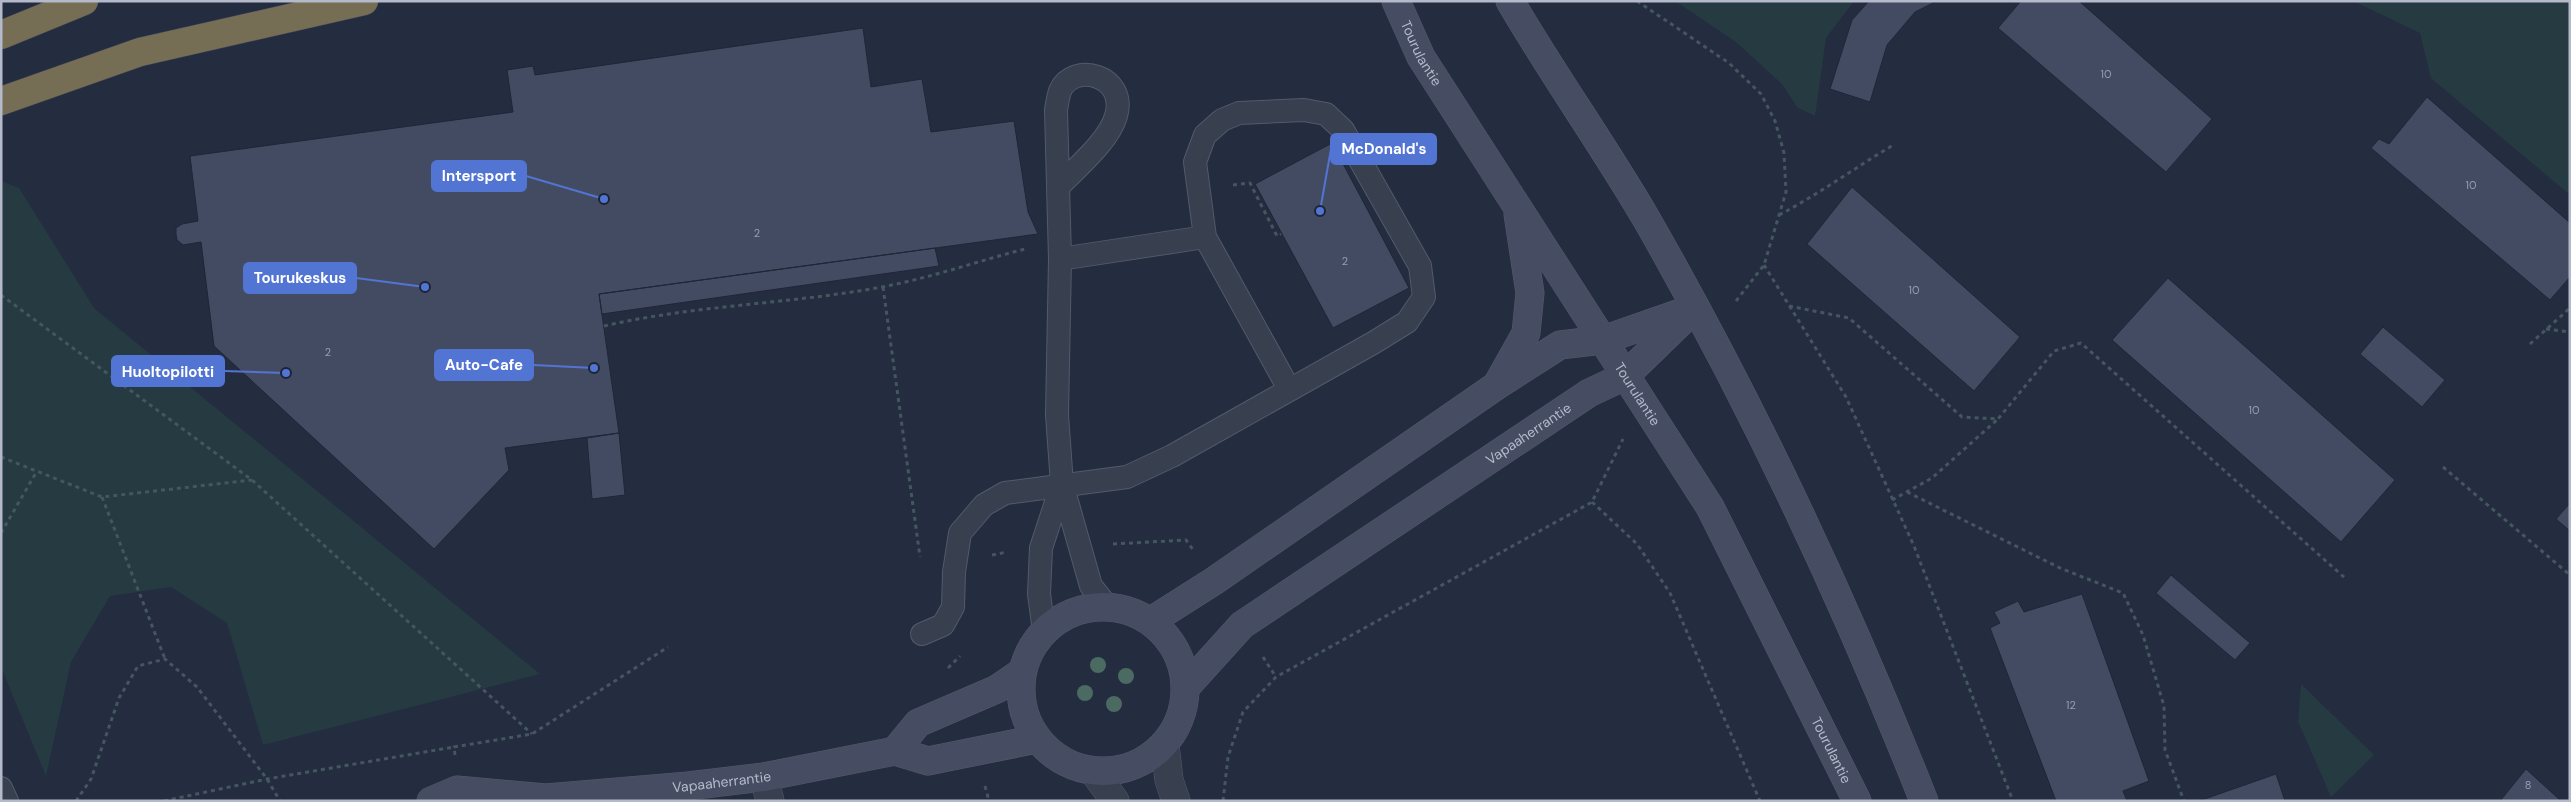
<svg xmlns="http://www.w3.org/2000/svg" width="2571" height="802" font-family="'DM Sans',sans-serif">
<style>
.green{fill:#263a41}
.building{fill:#434b62;stroke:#1f2637}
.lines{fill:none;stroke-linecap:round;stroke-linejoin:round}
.lane-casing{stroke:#535a6a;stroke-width:24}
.street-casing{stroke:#535a6a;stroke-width:29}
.secondary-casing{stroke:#535a6a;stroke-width:29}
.highway-casing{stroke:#404757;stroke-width:29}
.path{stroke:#44575e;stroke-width:3;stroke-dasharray:4 4;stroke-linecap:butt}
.lane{stroke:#383f4f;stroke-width:22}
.street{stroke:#383f4f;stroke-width:28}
.secondary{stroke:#464d63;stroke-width:28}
.highway{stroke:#766d55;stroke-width:28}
.tree{fill:#4b6a62}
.labels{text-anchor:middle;stroke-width:4.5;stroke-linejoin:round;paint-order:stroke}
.number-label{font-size:11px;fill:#989eb0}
.street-label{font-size:14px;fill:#b4baca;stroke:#1d2435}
.leader{fill:none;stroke:#5274d3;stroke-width:2}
.callout-dot{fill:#5274d3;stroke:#1d2435;stroke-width:2}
.callout{fill:#5274d3;stroke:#5274d3;stroke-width:2}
.callout-label{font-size:15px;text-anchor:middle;font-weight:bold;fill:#fff}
</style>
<rect width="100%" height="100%" fill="#242c40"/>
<path class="green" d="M1675,1H1854L1826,38L1815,116L1797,107L1782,84L1736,42Z
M2353,1H2570V195L2431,78L2420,33Z
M1,181L19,188L94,308L540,674L263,745L227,623L171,587L110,596L71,662L46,776L1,667Z
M2301,684L2374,755L2331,797L2298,721Z"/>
<path class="building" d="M1869,1H1937L1915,12L1887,45L1870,102L1830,89L1852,20Z
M2021,1H2079L2212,119L2166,172L1998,28Z
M863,28L871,87L922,79L931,132L1014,121L1028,212L1038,234L599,294L619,433L505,448L509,470L434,549L214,346L201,242L183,245L177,240L176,234V228L182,224L198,221L190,156L513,112L507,70L533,66L535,75Z
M2427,97L2570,223V277L2550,300L2371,148L2379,139L2389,144Z
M1332,143L1409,288L1333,328L1255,184Z
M1852,187L2020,337L1974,391L1807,244Z
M935,248L939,266L602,314L599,294Z
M2168,278L2395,480L2341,542L2112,340Z
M2383,327L2445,380L2422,407L2360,354Z
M619,433L625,495L592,499L587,438Z
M2570,503V531L2556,519Z
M2171,575L2250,643L2235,660L2156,593Z
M2082,594L2149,781L2123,791L2127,801H2056L1990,628L2000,623L1994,612L2018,601L2024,612Z
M2526,769L2561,801H2500Z
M2276,774L2285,801H2199Z"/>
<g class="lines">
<g class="lane-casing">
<path id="lane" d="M1058,187C1076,168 1109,141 1116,116C1128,75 1073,61 1060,91C1058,97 1057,104 1056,110L1060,259L1057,415L1062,484L1091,586L1107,606
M1060,259L1205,237
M1044,631L1039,594L1041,548L1062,484
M922,634L943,625L953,607L954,572L960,533L984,505L1005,493L1127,477L1172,456L1373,343L1407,322L1424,297L1420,266L1343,130L1326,114L1304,110L1239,113L1222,120L1205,135L1195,162L1205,237L1289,389
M1,788L7,801"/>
</g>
<g class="street-casing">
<path id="street" d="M1165,745L1169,780L1176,801
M1093,771L1115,801
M764,777L770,801"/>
</g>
<g class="secondary-casing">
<g id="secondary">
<path id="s1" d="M1396,1L1421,57L1710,507L1857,801"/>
<path d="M1510,1C1553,75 1604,146 1647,220C1754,407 1845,601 1924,801"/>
<path d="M1498,383L1526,333L1530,293L1518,214"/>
<circle cx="1103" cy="689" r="82"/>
<path d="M1151,621L1214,581L1496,386L1560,345L1603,340L1686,311"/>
<path id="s2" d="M1186,687L1242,625L1589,393L1625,376L1695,308"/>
<path d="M895,751L918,723L997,689L1022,672"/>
<path id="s3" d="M431,801L457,790L546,798L688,786L764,777L895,751L928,761L1037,739"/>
</g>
</g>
<g class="highway-casing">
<path id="highway" d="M1,35L84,1
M1,101L140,52L364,1"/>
</g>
<path class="path" d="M1637,1L1729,63L1761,94L1775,121L1784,153L1786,192L1764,265L1736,301
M1233,185L1250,183L1277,236L1281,234
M1779,215C1819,194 1856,167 1895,144
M1764,265L1846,397L1914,546L2013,801
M883,287L920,557
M1,295L252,480L532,734
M1789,306L1849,318L1962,417L1998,419L2054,351L2081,343L2345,578
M604,326C695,305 790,304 882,287C930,278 978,261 1025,249
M2546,329L2570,332
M2530,344L2570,308
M1,457L102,497L252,480
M2443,467L2570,575
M1907,492L2060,568L2123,593L2143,635L2164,706L2165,750L2184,801
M102,497L165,659
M1892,500L1932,478L1998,419
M1592,502L1637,544L1670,593L1760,801
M1,533L37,471
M1113,544L1186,540L1194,551
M992,555L1007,552
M1263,657L1276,677
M948,668L960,656
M455,755L454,747L532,734L668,647
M985,786L989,801
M76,801L91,779L119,698L138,666L165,659L197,687L267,779L280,801
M164,801L267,779L454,747
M1223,801L1228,757L1243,712L1276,677L1592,502L1623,439"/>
<use href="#lane" class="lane"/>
<use href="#street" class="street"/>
<use href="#secondary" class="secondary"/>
<use href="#highway" class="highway"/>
</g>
<g class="tree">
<circle cx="1098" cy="665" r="8"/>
<circle cx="1126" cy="676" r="8"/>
<circle cx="1085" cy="693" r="8"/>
<circle cx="1114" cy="704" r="8"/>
</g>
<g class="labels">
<g class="number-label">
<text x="2106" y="78">10</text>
<text x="2471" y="189">10</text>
<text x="757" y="237">2</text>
<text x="1345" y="265">2</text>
<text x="1914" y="294">10</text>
<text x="328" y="356">2</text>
<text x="2254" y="414">10</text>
<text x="2071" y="709">12</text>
<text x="2528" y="789">8</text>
</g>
<g class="street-label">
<text dy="5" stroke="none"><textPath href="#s1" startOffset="58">Tourulantie</textPath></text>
<text dy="5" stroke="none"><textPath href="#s1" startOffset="462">Tourulantie</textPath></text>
<text dy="5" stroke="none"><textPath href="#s2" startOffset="428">Vapaaherrantie</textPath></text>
<text dy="5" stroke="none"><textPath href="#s1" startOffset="868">Tourulantie</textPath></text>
<text dy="5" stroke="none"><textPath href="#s3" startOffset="294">Vapaaherrantie</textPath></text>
</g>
</g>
<path class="leader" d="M1320 211L1331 149M604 199L526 176M425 287L356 278M594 368L533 365M286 373L224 371"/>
<g class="callout-dot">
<circle cx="1320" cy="211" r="5"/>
<circle cx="604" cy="199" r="5"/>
<circle cx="425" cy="287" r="5"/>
<circle cx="594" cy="368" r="5"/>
<circle cx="286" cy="373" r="5"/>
</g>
<g class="callout">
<rect x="1331" y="134" width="105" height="30" rx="5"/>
<rect x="432" y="161" width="94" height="30" rx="5"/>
<rect x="244" y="263" width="112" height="30" rx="5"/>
<rect x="435" y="350" width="98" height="30" rx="5"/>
<rect x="112" y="356" width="112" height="30" rx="5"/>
</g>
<g class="callout-label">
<text x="1384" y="154">McDonald's</text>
<text x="479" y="181">Intersport</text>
<text x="300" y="283">Tourukeskus</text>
<text x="484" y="370">Auto-Cafe</text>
<text x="168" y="377">Huoltopilotti</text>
</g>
<rect width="2571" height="802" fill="none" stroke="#b4baca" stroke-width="5"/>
</svg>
